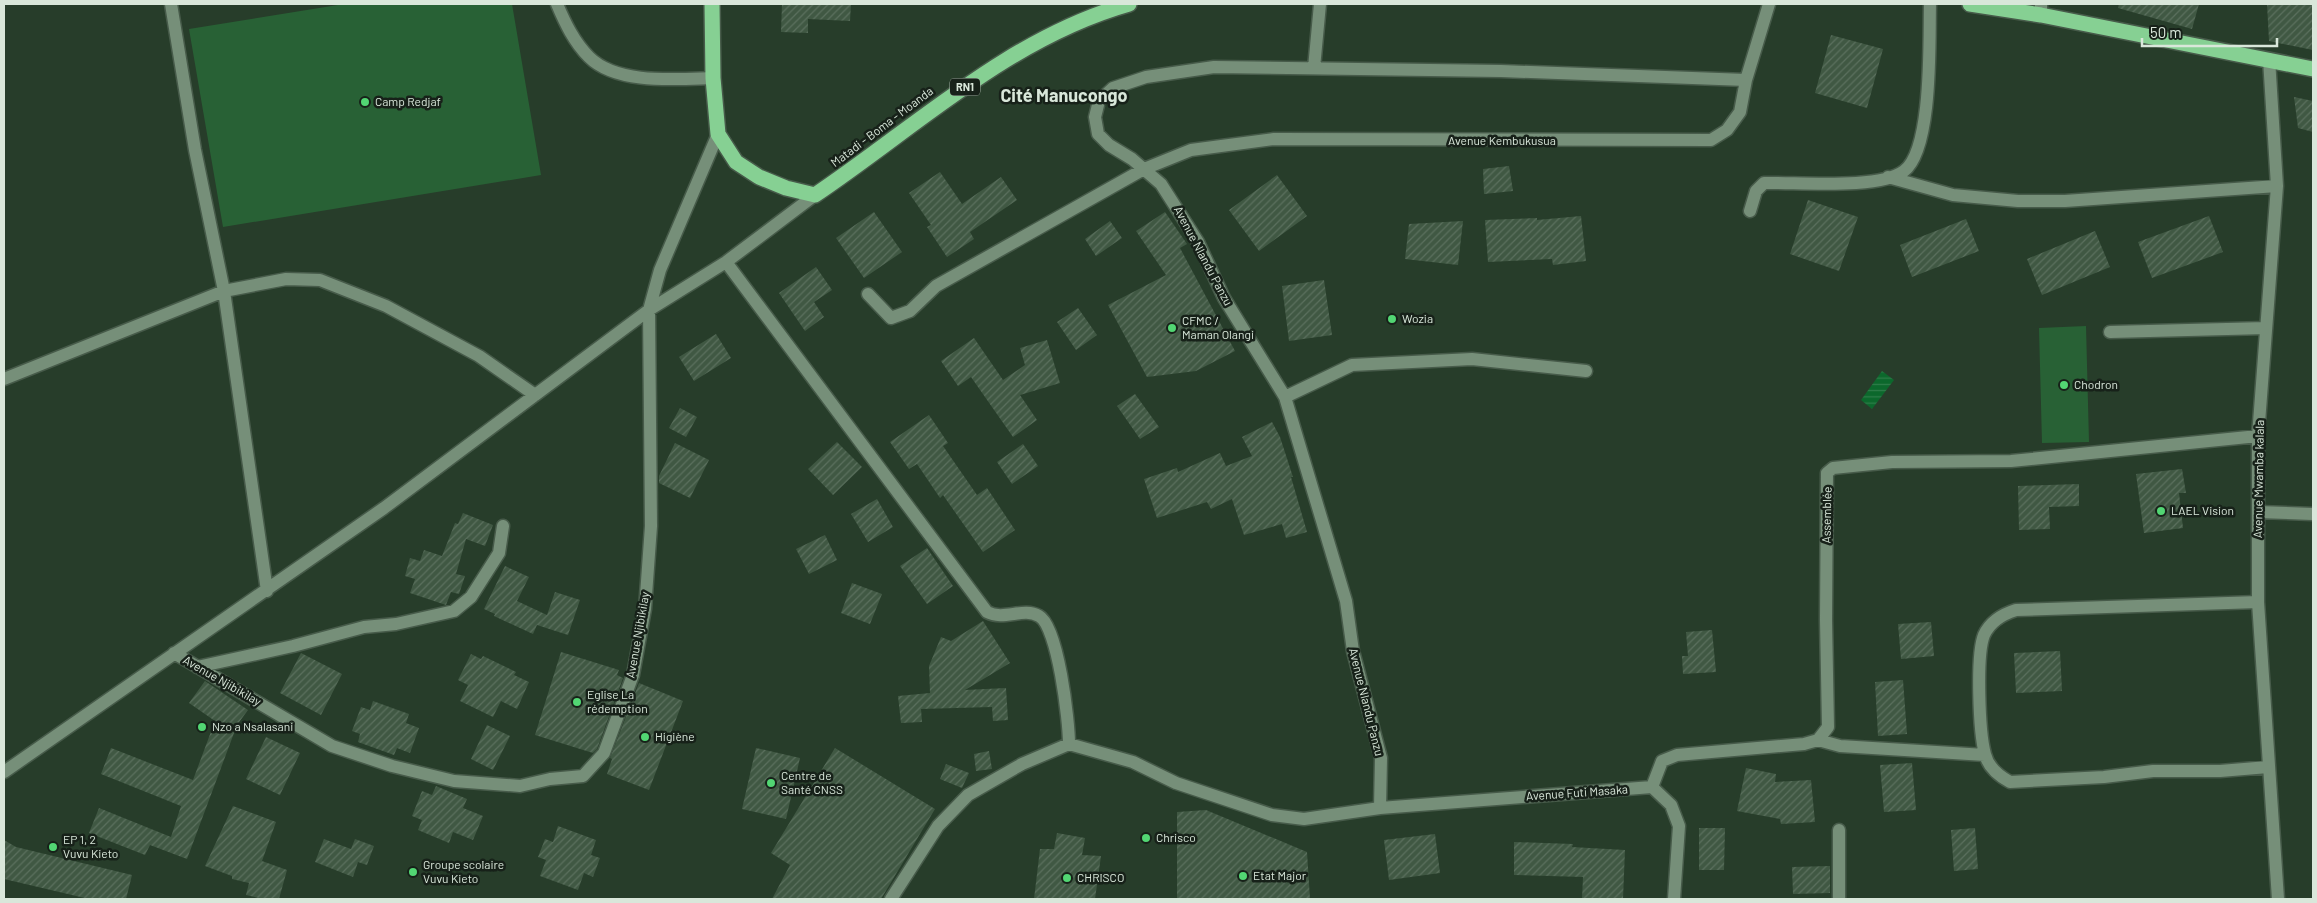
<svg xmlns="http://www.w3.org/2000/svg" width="2317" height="903" font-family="Barlow,sans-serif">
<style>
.grass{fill:#286135}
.water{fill:url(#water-rules)}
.building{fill:url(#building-hatch)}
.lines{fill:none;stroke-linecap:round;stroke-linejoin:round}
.minor-casing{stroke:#475b4a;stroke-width:15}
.highway-casing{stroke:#475b4a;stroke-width:18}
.minor{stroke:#768f79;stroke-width:12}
.highway{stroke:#86d093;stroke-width:15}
.poi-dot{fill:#52d673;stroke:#172119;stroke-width:2}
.labels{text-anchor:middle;stroke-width:5;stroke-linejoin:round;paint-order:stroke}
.shield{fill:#172119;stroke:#9faca0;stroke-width:1}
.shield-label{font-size:11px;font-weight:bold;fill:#d9e7da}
.poi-label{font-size:12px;fill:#d9e7da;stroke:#172119;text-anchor:start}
.street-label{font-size:12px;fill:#d9e7da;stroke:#172119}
.district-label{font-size:18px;font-weight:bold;fill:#d9e7da;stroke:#172119}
</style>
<defs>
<pattern id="water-rules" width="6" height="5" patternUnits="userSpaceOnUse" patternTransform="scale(1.25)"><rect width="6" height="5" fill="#0c682c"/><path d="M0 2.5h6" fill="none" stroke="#2f7e4a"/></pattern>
<pattern id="building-hatch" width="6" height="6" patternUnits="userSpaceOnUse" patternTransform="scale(1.25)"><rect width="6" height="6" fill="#405843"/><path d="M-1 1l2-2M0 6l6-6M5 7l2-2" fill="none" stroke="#5b705e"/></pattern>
</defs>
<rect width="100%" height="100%" fill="#273d2a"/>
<path class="grass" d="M344,4H512L541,175L223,227L189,29Z
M2086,326L2089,442L2042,443L2039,328Z"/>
<path class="water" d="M1882,371L1894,380L1872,409L1861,400Z"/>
<path class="building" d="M782,4H851L850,21L808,19V33L781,32Z
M2119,4H2199L2192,29L2118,8Z
M2267,4H2313V50L2269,41Z
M1831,35L1883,49L1867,108L1815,93Z
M2294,97L2313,101V132L2298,128Z
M1509,166L1513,191L1484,194L1483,169Z
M940,172L962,204L1001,177L1017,200L970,232L974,239L947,257L927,227L931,225L909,193Z
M1277,175L1307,216L1259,251L1229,210Z
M1808,200L1858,217L1839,271L1790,254Z
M874,212L902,252L864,278L836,238Z
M1165,212L1187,244L1180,248L1235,351L1196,371L1147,377L1108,305L1166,275L1136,231Z
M1581,216L1586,261L1553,265L1552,259L1488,262L1485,220L1537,218V220Z
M2209,216L2223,252L2152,278L2138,242Z
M1966,219L1979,251L1912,277L1900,245Z
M1110,221L1122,238L1096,256L1085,239Z
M1463,221L1458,265L1405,259L1409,224Z
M2095,231L2110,267L2042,295L2027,259Z
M816,267L832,290L814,302L824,317L805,331L779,293Z
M1324,280L1332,335L1289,341L1282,286Z
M1078,308L1097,335L1076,350L1057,322Z
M716,334L731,358L694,381L679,357Z
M974,338L1003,380L1025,365L1020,348L1047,340L1060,383L1020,395L1037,420L1013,437L971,377L958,386L941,361Z
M1135,394L1159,427L1140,439L1117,406Z
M680,408L697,417L686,437L669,428Z
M929,415L948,443L943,446L977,495L987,488L1015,530L983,552L943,495L940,498L917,464L909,469L890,442Z
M1272,422L1280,437L1293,477H1291L1307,532L1286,538L1282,524L1244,535L1232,499L1211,509L1207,502L1157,518L1144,479L1177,468L1178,472L1220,453L1226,466L1252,456L1242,437Z
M837,442L862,467L833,495L808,469Z
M675,443L709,460L690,498L659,483V476Z
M1023,444L1038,466L1012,484L997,462Z
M2182,469L2186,493H2179L2183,528L2144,533L2136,474Z
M2079,484V506L2049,507L2050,529L2019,530L2018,486Z
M877,499L893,527L868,542L851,514Z
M463,513L493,525L485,546L466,539L456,574L465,576L459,594L451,592L446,605L410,593L415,579L405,576L410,558L420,561L424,550L442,556L455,523L458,524Z
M825,535L837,560L809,574L796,549Z
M927,548L953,586L927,604L900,566Z
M505,566L529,577L517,601L547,615L555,592L580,600L568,635L537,625L533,634L494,616L495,614L484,609Z
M852,583L882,594L870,624L841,613Z
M983,621L1010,663L965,690L1006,688L1008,720L993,721L992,707L921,709L922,722L901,723L898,696L930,693L929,666L941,637L951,641Z
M1931,622L1934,656L1901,659L1898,624Z
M1712,630L1716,672L1683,674L1682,656H1688L1686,632Z
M2060,651L2062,691L2016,693L2014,653Z
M561,652L619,670L617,675L623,678L597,749L593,753L535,735Z
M301,653L342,674L321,715L280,693Z
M471,654L481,659L483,656L516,672L514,675L529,682L517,709L501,701L493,717L460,701L468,685L458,680Z
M1903,680L1907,734L1878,736L1875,682Z
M205,681L248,710L237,725L187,859L150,845L145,855L89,833L99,808L171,837L181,806L101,774L111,748L193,780L215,721L189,703Z
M639,683L683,701L649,790L607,774L612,759L610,758Z
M373,701L409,714L406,723L419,728L410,753L397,748L394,755L358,742L360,734L352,731L361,707L370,710Z
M487,725L510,736L493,770L471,759Z
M266,737L300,753L280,795L246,779Z
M756,748L800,758L786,819L742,809Z
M835,748L935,809L881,899H772L790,865L771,853Z
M989,751L992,769L976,771L974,754Z
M1912,763L1916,810L1884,812L1880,765Z
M946,764L969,773L962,788L940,779Z
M1746,768L1776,774L1775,782L1811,780L1815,822L1781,824L1780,819L1737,811Z
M436,786L467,799L463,808L483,816L473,840L453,832L449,843L418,830L422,820L412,816L422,791L432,795Z
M233,806L276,822L262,861L287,870L279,899H263L246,895L249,883L232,879V876L205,866Z
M1206,810L1307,852L1310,899H1177V812Z
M558,826L596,840L591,855L600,858L593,877L584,873L578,890L540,876L546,860L538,857L545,839L553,842Z
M1699,828H1725L1724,870H1699Z
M1975,828L1978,869L1954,871L1951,830Z
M1057,833L1085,838L1082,855L1101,856L1095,899H1034L1040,849H1054Z
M1435,834L1440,873L1389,880L1384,840Z
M324,839L351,849L355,839L374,846L367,865L358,862L353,877L315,862Z
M4,840L16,847L132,875L126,899H89L4,879Z
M1514,842L1573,844L1572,847L1625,850L1623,899H1582L1583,877L1514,875Z
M1830,866V893L1793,894L1792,867Z"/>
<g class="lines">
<g class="minor-casing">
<path id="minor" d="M171,4L195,150L224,291L267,591
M557,4C565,23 574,42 589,57C617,85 677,79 713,78
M2041,15V4
M2269,59L2277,186L2258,436V602L2278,899
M1314,68L1320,4
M1888,177L1953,195L2018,201H2065L2277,186
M1750,211L1756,191L1764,183C1797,182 1879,190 1904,171C1933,149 1929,39 1930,4
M726,262L987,612C1004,621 1023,607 1039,616C1058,626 1069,721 1069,744
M868,294L891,318L910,311L936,286L1144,169L1191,150L1274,139L1711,140L1727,130L1740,112L1746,80L1769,4
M2110,332L2266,328
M4,379L224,291L286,279L320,280L386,306L479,356L535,395
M1285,397L1352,365L1472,359L1586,371
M2258,512L2313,514
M2258,602L2016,610C2003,614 1990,622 1984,635C1976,655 1979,732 1985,754C1988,767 1999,776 2010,782L2104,777L2153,771H2220L2268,767
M174,653L332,746L392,766L454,781L520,786L550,779L583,776L604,753L633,675L645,609L651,526L649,310L660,270L718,134
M197,667L293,646L364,627L396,624L454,611L471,597L499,553L503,526
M1818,740L1840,746L1985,755
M4,772L384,508L649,310L726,262L815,195
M1652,787L1662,761L1677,755L1804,744L1818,740L1828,727L1826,620L1827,473L1833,468L1892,462L2011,461L2258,436
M1380,808L1652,787L1671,805L1679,826L1674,899
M1839,830V899
M891,899L938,826L968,795L1022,764L1069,744L1133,762L1176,783L1272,815L1304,819L1380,808L1381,758L1353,651L1346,601L1285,397L1224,298L1198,242L1161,184L1132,159L1109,145L1098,134L1095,117L1099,101L1113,88L1146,77L1214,67L1501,71L1746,80"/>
</g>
<g class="highway-casing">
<path id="highway" d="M712,4L713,78L718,134L736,162L759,177L786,188L815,195C916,127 1009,38 1129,4
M1970,4L2041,15L2313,69"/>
</g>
<use href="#minor" class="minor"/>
<use href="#highway" class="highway"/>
</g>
<g class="poi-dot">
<circle cx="365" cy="102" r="5"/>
<circle cx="1392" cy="319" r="5"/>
<circle cx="1172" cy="328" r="5"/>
<circle cx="2064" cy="385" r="5"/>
<circle cx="2161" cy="511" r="5"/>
<circle cx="577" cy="702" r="5"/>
<circle cx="202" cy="727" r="5"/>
<circle cx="645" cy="737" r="5"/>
<circle cx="771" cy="783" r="5"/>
<circle cx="1146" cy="838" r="5"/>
<circle cx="53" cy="847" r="5"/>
<circle cx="413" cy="872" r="5"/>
<circle cx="1243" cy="876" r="5"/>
<circle cx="1067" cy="878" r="5"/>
</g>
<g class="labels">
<rect class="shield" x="950" y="78.5" width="30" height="17" rx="4"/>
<g class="shield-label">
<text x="965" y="91">RN1</text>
</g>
<g class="poi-label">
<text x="375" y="106">Camp Redjaf</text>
<text x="1402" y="323">Wozia</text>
<text x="1182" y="325">CFMC /<tspan x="1182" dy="14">Maman Olangi</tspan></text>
<text x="2074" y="389">Chodron</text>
<text x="2171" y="515">LAEL Vision</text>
<text x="587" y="699">Eglise La<tspan x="587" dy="14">rédemption</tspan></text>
<text x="212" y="731">Nzo a Nsalasani</text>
<text x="655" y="741">Higiène</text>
<text x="781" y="780">Centre de<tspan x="781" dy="14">Santé CNSS</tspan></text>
<text x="1156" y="842">Chrisco</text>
<text x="63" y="844">EP 1, 2<tspan x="63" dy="14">Vuvu Kieto</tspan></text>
<text x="423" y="869">Groupe scolaire<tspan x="423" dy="14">Vuvu Kieto</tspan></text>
<text x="1253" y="880">Etat Major</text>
<text x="1077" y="882">CHRISCO</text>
</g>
<g class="street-label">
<text transform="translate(882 127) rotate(-37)" y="4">Matadi - Boma - Moanda</text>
<text x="1502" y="145">Avenue Kembukusua</text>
<text transform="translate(1203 256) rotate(62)" y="4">Avenue Nlandu Panzu</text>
<text transform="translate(2259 479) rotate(-89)" y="4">Avenue Mwamba kalala</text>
<text transform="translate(1827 515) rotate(-89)" y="4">Assemblée</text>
<text transform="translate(638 635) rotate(-80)" y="4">Avenue Njibikilay</text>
<text transform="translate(222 681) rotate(30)" y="4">Avenue Njibikilay</text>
<text transform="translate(1366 702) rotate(76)" y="4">Avenue Nlandu Panzu</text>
<text transform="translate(1577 793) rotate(-4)" y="4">Avenue Futi Masaka</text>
</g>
<g class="district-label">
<text x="1064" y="102">Cité Manucongo</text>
</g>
</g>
<rect width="2317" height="903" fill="none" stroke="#d9e7da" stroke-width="10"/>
<path d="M2142 38v8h135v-8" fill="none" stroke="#d9e7da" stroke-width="2.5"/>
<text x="2150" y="38" font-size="15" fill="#d9e7da" stroke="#172119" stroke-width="4" paint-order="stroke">50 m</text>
</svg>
